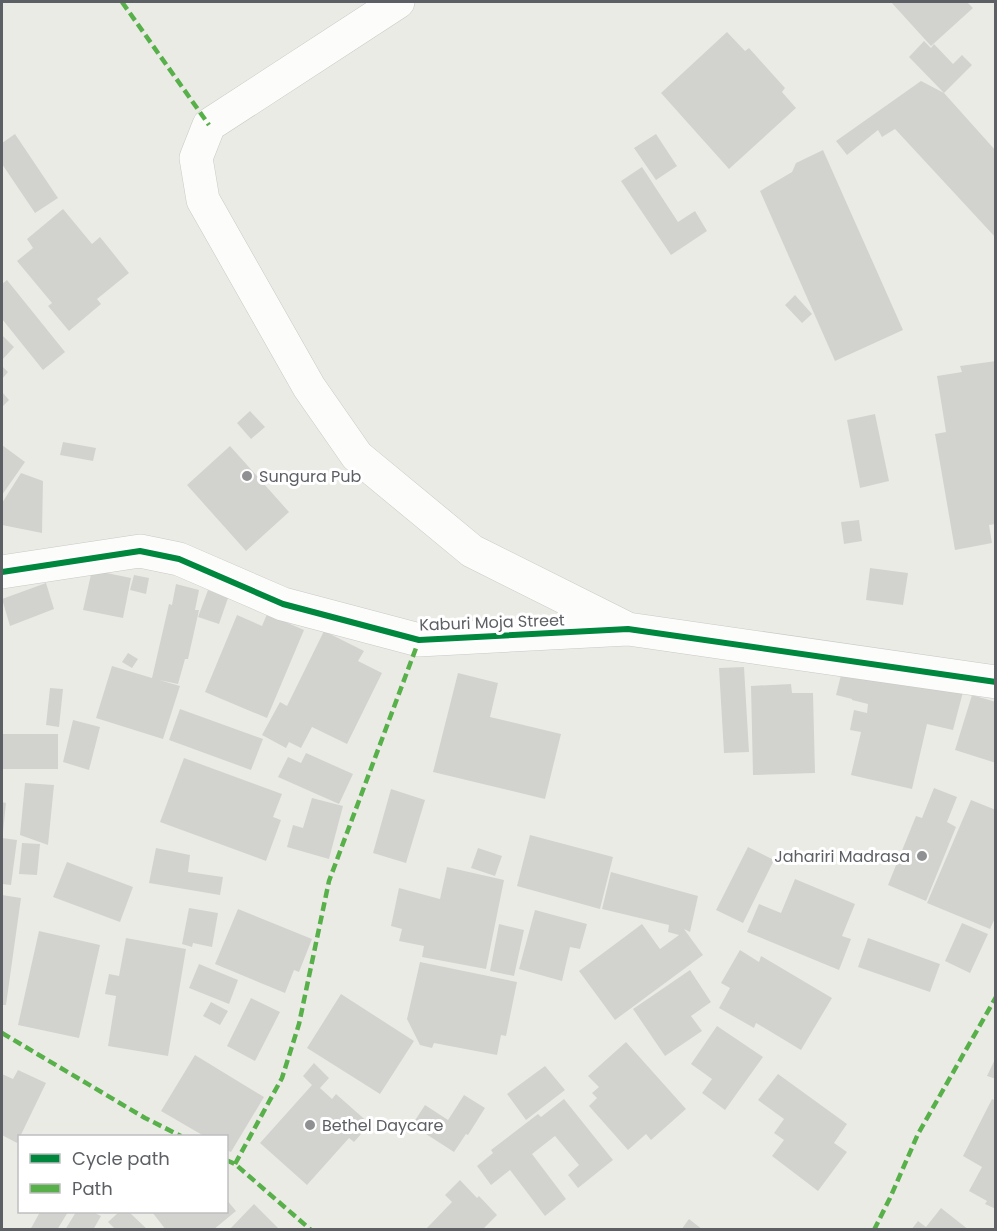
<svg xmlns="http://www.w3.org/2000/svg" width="997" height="1231" font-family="Poppins,sans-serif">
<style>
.building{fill:#d2d2cf}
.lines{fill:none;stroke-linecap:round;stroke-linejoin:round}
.minor-casing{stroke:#c8c8c7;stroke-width:34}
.minor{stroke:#fcfcfb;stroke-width:33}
.quiet{stroke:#58b04a;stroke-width:4.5;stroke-dasharray:9 4.5;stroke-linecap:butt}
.cycleway-casing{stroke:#fff;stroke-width:10}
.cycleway{stroke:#00873e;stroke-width:6}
.poi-dot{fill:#8e9092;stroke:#fff;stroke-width:2}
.labels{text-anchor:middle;stroke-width:6;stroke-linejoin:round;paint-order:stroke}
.poi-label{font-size:16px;fill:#5c5f64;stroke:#fff;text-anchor:start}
.street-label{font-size:16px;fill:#5c5f64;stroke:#fff}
</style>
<rect width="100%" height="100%" fill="#ebebe6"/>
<path class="building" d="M891,2H967L973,8L931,46Z
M727,32L745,51L749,48L785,88L782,92L796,108L729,169L661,93Z
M924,41L931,48L934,44L953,64L962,55L972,65L944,93L909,57Z
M921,81L944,93L996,151V238L895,129L882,137L878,130L847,155L836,141Z
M15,134L58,198L35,213L2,164V143Z
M656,134L677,166L656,180L634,148Z
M823,150L903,330L835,361L760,191L792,172L796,163Z
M642,167L678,222L695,211L707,231L671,255L621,181Z
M63,209L92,244L100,237L129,273L97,299L101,304L69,331L48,306L52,303L17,261L33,248L27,239Z
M7,280L65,352L43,370L2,319V284Z
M795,295L812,314L802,323L785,305Z
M2,335L14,347L2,360Z
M996,361V524L989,525L992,543L955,550L935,434L946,432L937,376L962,372L960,366Z
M2,366L8,372L2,379Z
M2,392L9,400L2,407Z
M250,411L265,427L251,439L237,423Z
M875,414L889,481L860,488L847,420Z
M63,442L96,448L93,461L60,455Z
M2,445L25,462L2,495Z
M230,446L289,512L246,551L187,485Z
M21,473L43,481L42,533L2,525V503Z
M859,520L862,541L844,544L841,522Z
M870,568L908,573L903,605L866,600Z
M92,570L131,578L123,618L83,610Z
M134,575L149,578L146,594L130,590Z
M46,583L54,609L10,626L2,599Z
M176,584L199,590L195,610H199L188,659H185L178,684L159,680L180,686L163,739L96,718L112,666L152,678L169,604L172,605Z
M208,590L228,598L219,624L198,617Z
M267,614L304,630L267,718L205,692L237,615L262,626Z
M324,631L364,651L358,661L382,673L347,744L312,727L301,748L289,742L286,748L262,735L280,702L287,706Z
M128,653L138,659L132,668L122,662Z
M744,667L749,752L724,753L719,668Z
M842,671L963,692L953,730L927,724L912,789L851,775L861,732L850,730L854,710L867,713L868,704L852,700V699L836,695Z
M458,673L498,683L490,717L561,734L545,799L433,772Z
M791,684L792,693H813L815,773L753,775L751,686Z
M50,688L63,689L59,727L46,725Z
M972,695L996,702V763L955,750Z
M180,709L263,739L251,770L169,740Z
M73,720L100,727L89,770L63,762Z
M2,734H58V769H2Z
M306,753L353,774L339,804L278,777L288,757L301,763Z
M184,758L282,794L273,817L281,820L266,861L160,822Z
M25,783L54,785L48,845L20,835Z
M934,788L957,797L947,822L956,827L926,901L888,885L916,816L922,818Z
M391,789L425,800L406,863L373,853Z
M312,798L343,806L329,859L287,847L293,825L303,828Z
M971,800L996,810V916L990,929L927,903Z
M2,802L6,803L3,832H2Z
M530,835L613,857L600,909L517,886Z
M2,838L17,840L11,885L2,884Z
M22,843L40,844L37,875L19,874Z
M748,847L774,860L743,923L716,910Z
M156,848L190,855L188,872L223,877L220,895L149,883Z
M478,848L502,856L495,876L471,868Z
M67,862L133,887L120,922L53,897Z
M447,867L504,880L486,969L422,957L424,946L399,941L402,929L391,926L399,888L440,899Z
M611,872L698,896L690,932L684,929L703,955L615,1020L579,971L642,924L660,949L679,935L668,932L669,925L602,909Z
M795,879L855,904L842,936L851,939L839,970L747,932L759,904L781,913Z
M2,895L21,898L6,1005H2Z
M189,908L218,913L212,947L193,943L192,947L182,944Z
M238,909L312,939L299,972L294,970L285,993L215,964Z
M535,910L587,924L580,949L570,947L562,981L519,969Z
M962,923L988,934L970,973L945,961Z
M499,924L524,930L514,976L490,971Z
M39,931L100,945L79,1038L18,1025Z
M126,938L186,949L168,1056L108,1046L116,996L105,994L109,974L119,976Z
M868,938L940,964L930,992L858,967Z
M740,950L759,962L761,956L832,998L801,1050L756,1023L754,1028L719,1008L730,988L721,983Z
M420,962L517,982L506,1036L501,1035L497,1055L434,1043L432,1048L420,1045L407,1019Z
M199,964L238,980L229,1004L189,988Z
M690,970L711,1002L691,1016L702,1031L665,1056L633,1009Z
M341,994L414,1041L380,1094L307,1048Z
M251,998L280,1012L255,1061L227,1046Z
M211,1002L228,1011L220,1025L203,1016Z
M717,1026L763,1057L725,1110L702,1093L712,1079L691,1064Z
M626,1042L686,1109L651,1140L646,1134L628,1150L589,1106L597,1098L592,1093L599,1087L588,1076Z
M195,1055L264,1097L231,1152L226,1150V1136H204L161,1111Z
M996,1057V1079L987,1076Z
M314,1063L329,1078L320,1088L332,1099L336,1094L370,1124L354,1142L349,1138L307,1185L260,1143L312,1085L303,1076Z
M545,1066L565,1090L526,1120L507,1094Z
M18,1070L46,1083L17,1143L2,1135V1074L13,1079Z
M778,1074L847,1124L834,1143L847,1152L818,1191L772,1156L784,1140L774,1133L784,1119L758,1100Z
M464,1095L485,1108L468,1135L466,1134L454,1152L412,1125L425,1105L448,1120Z
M564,1099L613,1160L578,1188L568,1175L579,1165L555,1136L532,1154L566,1199L545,1216L510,1170L491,1185L477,1166L493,1153L491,1150L538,1114L541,1117Z
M992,1099L996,1101V1209L985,1204L987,1201L969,1191L982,1167L963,1156Z
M460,1180L477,1198L479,1196L497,1215L482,1230H425L452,1202L445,1195Z
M226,1199L236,1211L213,1230H166L152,1212H226Z
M254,1204L280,1230H229Z
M941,1208L969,1230H911L918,1221L926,1227Z
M40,1212H68L57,1230H30Z
M76,1212H93L101,1216L93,1230H65Z
M119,1212H129L148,1230H116L108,1222Z
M689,1219L703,1230H681Z"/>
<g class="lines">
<g class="minor-casing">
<path id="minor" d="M398,2L209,125L196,158L203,200L309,387L357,456L472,551L626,628
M2,572L140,551L179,559L283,604L419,640L628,629L996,682"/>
</g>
<use href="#minor" class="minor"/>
<path class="quiet" d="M122,2L209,125
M2,1033L145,1118L181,1136
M226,1160L235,1164L311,1230
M235,1164L282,1078L299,1024L329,881L419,640
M874,1230L890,1198L918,1134L996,997"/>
<g class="cycleway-casing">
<path id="cycleway" d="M2,572L140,551L179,559L283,604L419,640L628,629L996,682"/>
</g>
<use href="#cycleway" class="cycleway"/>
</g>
<g class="poi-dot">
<circle cx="247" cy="476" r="6"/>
<circle cx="922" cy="856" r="6"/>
<circle cx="310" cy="1125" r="6"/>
</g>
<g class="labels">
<g class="poi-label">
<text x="259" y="482">Sungura Pub</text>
<text x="910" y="862" text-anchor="end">Jahariri Madrasa</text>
<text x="322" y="1131">Bethel Daycare</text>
</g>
<g class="street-label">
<text transform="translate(492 622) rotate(-2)" y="6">Kaburi Moja Street</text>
</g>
</g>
<rect width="997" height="1231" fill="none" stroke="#5c5f64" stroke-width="6"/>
<rect x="18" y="1135" width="210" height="78" fill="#ffffff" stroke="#bebfc1" stroke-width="1.5"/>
<rect x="30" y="1154" width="30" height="9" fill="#00873e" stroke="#bebfc1" stroke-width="1.5"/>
<text x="72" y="1165" font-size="18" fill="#5c5f64">Cycle path</text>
<rect x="30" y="1184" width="30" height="9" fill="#58b04a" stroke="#bebfc1" stroke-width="1.5"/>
<text x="72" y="1195" font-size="18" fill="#5c5f64">Path</text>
</svg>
